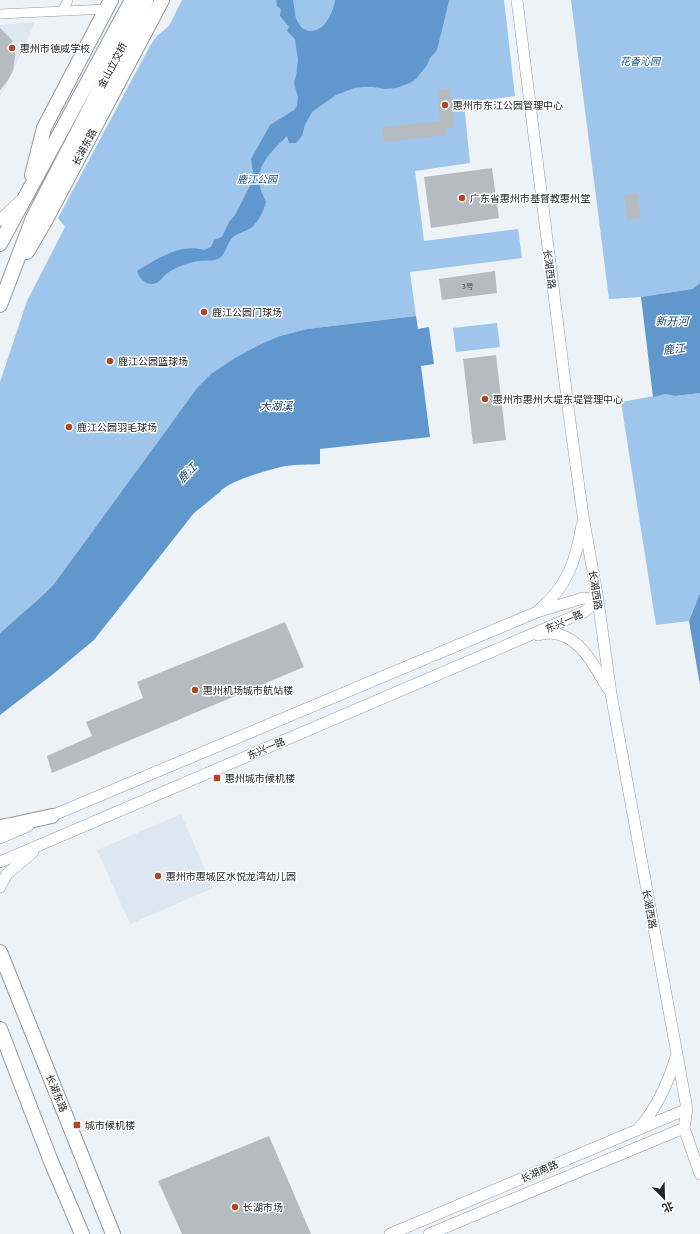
<svg xmlns="http://www.w3.org/2000/svg" width="700" height="1234" font-family="'Crimson Pro','Noto Sans SC',serif">
<style>
.built{fill:#dce7f2}
.green{fill:#9ec5ec}
.water{fill:#6098ce}
.building{fill:#b6bbc0}
.lines{fill:none;stroke-linecap:round;stroke-linejoin:round}
.minor-casing{stroke:#95999e;stroke-width:10}
.tertiary-casing{stroke:#95999e;stroke-width:12}
.primary-casing{stroke:#95999e;stroke-width:16}
.minor{stroke:#fff;stroke-width:9}
.tertiary{stroke:#fff;stroke-width:11}
.primary{stroke:#fff;stroke-width:14}
.poi-dot{fill:#af4724;stroke:#fff;stroke-width:1.5}
.labels{text-anchor:middle;stroke-width:3;stroke-linejoin:round;paint-order:stroke}
.number-label{font-size:8px;fill:#484a4c}
.poi-label{font-size:10px;fill:#232526;stroke:#fff;text-anchor:start}
.park-label{font-size:10px;font-style:italic;fill:#135184;stroke:#fff}
.street-label{font-size:10px;fill:#232526;stroke:#fff}
.water-label{font-size:11px;font-style:italic;fill:#184166;stroke:#fff}
</style>
<rect width="100%" height="100%" fill="#edf2f7"/>
<path class="built" d="M35,22L13,71L0,97V25Z
M181,814L213,888L130,924L97,850Z"/>
<path class="green" d="M182,0H504L515,96L464,103L470,163L415,171L424,241L518,229L522,258L410,272L416,316L307,329L280,336L197,388L54,584L42,596L0,633V382L27,301L65,227L58,218L151,44L157,36L169,26Z
M571,0H700V283L692,289L641,297L609,299Z
M497,323L500,347L456,352L453,328Z
M700,393V593L689,621L656,625L621,402L665,394L675,396Z"/>
<path class="water" d="M276,0H293C295,8 294,17 299,24C301,28 305,30 309,31C325,32 333,13 335,0H449V1L437,50L430,58L427,65L416,79L410,83L396,88L385,89L373,87H363L354,88L336,95L312,112L305,125L302,136L296,143H289L287,136C274,149 254,166 260,187C261,192 264,197 266,202C263,212 259,221 251,228C245,232 237,233 232,238C227,244 226,252 221,257C216,262 205,260 198,261C188,263 178,266 169,272C163,275 160,284 152,284C145,284 139,278 137,271C157,259 180,243 204,250L211,247L214,240L222,237L229,222L235,215L254,178L251,159L270,125L294,110L297,106L298,97L294,83L296,76L298,60L295,39L287,31L289,27L280,16L281,9L277,6Z
M700,283V393L675,396L665,394L653,397L641,297L692,289Z
M416,316L418,329L429,327L434,364L421,366L430,437L320,449V464C309,465 297,464 286,466C271,469 228,481 220,492L194,513L94,640L52,675L0,715V633L42,596L54,584L197,388L211,374L235,358L259,345L280,336L307,329Z
M700,593V685L689,621Z"/>
<path class="building" d="M0,28L11,39L15,50V56L13,71L8,80L0,90Z
M450,88L454,127L446,128L447,135L384,142L382,127L440,121L437,90Z
M492,168L499,218L431,228L424,177Z
M638,193L641,218L627,220L624,195Z
M495,271L497,293L442,300L439,279Z
M496,355L506,440L473,444L463,359Z
M285,622L304,667L52,773L47,756L92,736L86,722L143,698L137,682Z
M269,1136L311,1234H182L158,1181Z"/>
<g class="lines">
<g class="minor-casing">
<path id="minor" d="M62,11L68,0
M0,14L107,9"/>
</g>
<g class="tertiary-casing">
<path id="tertiary" d="M517,0L570,422L583,516L598,600L611,694L687,1109L684,1128L700,1174
M0,220L21,200
M540,609C568,586 576,559 582,525
M538,635C542,634 546,633 550,633C581,635 594,666 608,689
M44,819L537,612L583,598L598,600
M0,838L28,826
M0,862L584,612L598,600
M0,887L7,874L33,852
M639,1128C657,1108 668,1083 676,1057
M390,1234L687,1109
M429,1234L684,1128"/>
</g>
<g class="primary-casing">
<path id="primary" d="M32,175L44,128L111,0
M0,244L132,0
M27,252L44,223L162,0
M0,305L33,218L146,0
M0,827L11,825L52,816
M0,952L113,1234
M0,1029L50,1159L82,1234"/>
</g>
<use href="#minor" class="minor"/>
<use href="#tertiary" class="tertiary"/>
<use href="#primary" class="primary"/>
</g>
<g class="poi-dot">
<circle cx="12" cy="48" r="4"/>
<circle cx="445" cy="105" r="4"/>
<circle cx="462" cy="198" r="4"/>
<circle cx="204" cy="312" r="4"/>
<circle cx="110" cy="361" r="4"/>
<circle cx="485" cy="399" r="4"/>
<circle cx="69" cy="427" r="4"/>
<circle cx="195" cy="690" r="4"/>
<rect x="213" y="774" width="8" height="8" rx="2"/>
<circle cx="158" cy="876" r="4"/>
<rect x="73" y="1121" width="8" height="8" rx="2"/>
<circle cx="235" cy="1207" r="4"/>
</g>
<g class="labels">
<g class="number-label">
<text x="468" y="289">3号</text>
</g>
<g class="poi-label">
<text x="20" y="52">惠州市德威学校</text>
<text x="453" y="109">惠州市东江公园管理中心</text>
<text x="470" y="202">广东省惠州市基督教惠州堂</text>
<text x="212" y="316">鹿江公园门球场</text>
<text x="118" y="365">鹿江公园篮球场</text>
<text x="493" y="403">惠州市惠州大堤东堤管理中心</text>
<text x="77" y="431">鹿江公园羽毛球场</text>
<text x="203" y="694">惠州机场城市航站楼</text>
<text x="225" y="782">惠州城市候机楼</text>
<text x="166" y="880">惠州市惠城区水悦龙湾幼儿园</text>
<text x="85" y="1129">城市候机楼</text>
<text x="243" y="1211">长湖市场</text>
</g>
<g class="park-label">
<text x="640" y="65">花香沁园</text>
<text x="257" y="183">鹿江公园</text>
</g>
<g class="street-label">
<text transform="translate(112 65) rotate(-62)" y="4">金山立交桥</text>
<text transform="translate(84 147) rotate(-62)" y="4">长湖东路</text>
<text transform="translate(550 269) rotate(83)" y="4">长湖西路</text>
<text transform="translate(596 590) rotate(81)" y="4">长湖西路</text>
<text transform="translate(564 621) rotate(-24)" y="4">东兴一路</text>
<text transform="translate(266 748) rotate(-23)" y="4">东兴一路</text>
<text transform="translate(650 909) rotate(80)" y="4">长湖西路</text>
<text transform="translate(57 1093) rotate(68)" y="4">长湖东路</text>
<text transform="translate(539 1171) rotate(-23)" y="4">长湖南路</text>
</g>
<g class="water-label">
<text x="672" y="325">新开河</text>
<text transform="translate(674 349) rotate(-7)" y="4">鹿江</text>
<text x="276" y="410">大湖溪</text>
<text transform="translate(187 473) rotate(-46)" y="4">鹿江</text>
</g>
</g>
<g transform="translate(664 1198) rotate(157)" stroke="#ffffff" stroke-width="3" paint-order="stroke">
<path d="M0-3L7 15L0 10L-7 15Z" fill="#232526"/>
<text y="-6" font-size="11" font-weight="bold" text-anchor="middle" fill="#232526">北</text>
</g>
</svg>
